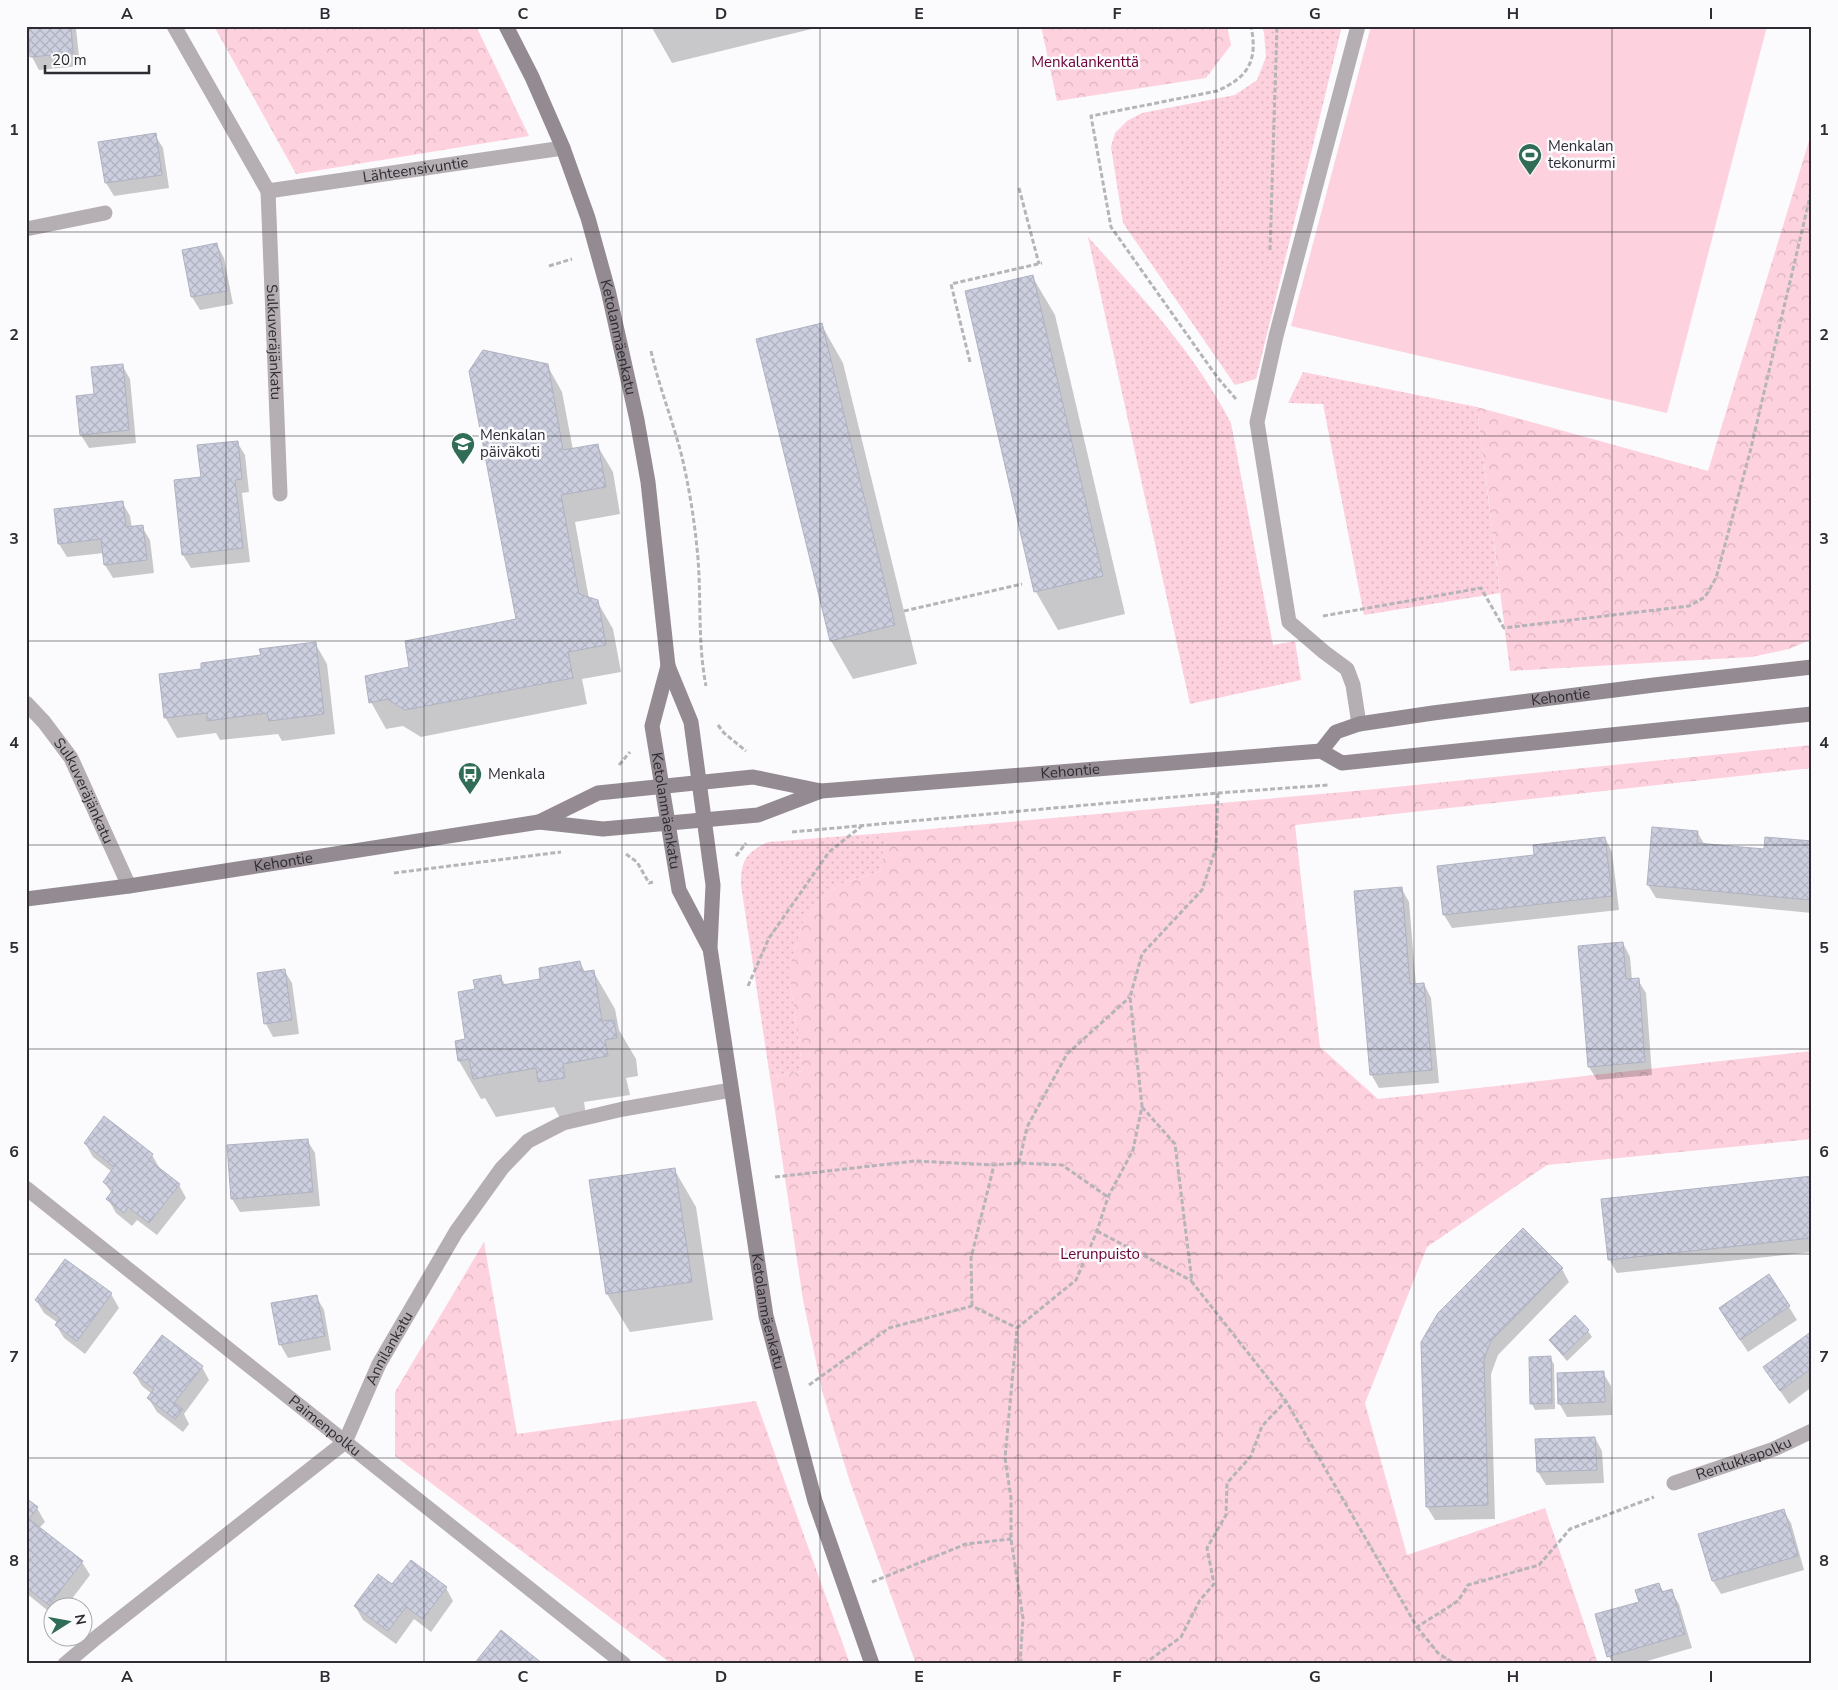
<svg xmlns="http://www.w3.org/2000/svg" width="1838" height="1690" font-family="'Nunito Sans',sans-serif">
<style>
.grass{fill:url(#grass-dots)}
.forest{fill:url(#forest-crowns)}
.pitch{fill:#fed1de}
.shadow{fill:#0003}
.building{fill:url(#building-cross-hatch);stroke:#afb2c1}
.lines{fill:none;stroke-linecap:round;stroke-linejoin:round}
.path{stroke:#b5b4b8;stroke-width:3;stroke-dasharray:5 2.5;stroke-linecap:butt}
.lane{stroke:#b5afb4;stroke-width:15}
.street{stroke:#b5afb4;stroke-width:15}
.secondary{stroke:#938a92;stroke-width:15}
.grid{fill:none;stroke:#2e2c32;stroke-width:1;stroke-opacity:0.55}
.labels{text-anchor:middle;stroke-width:5;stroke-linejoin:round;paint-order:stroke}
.park-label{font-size:15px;fill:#6a0035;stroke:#fbfafd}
.poi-label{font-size:15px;fill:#2e2c32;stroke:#fbfafd;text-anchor:start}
.street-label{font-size:15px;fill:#2e2c32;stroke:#fbfafd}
.neatline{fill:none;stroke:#2e2c32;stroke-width:2}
.grid-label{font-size:16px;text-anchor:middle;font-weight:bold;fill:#2e2c32}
</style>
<defs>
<pattern id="grass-dots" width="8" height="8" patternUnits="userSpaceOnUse" patternTransform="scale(1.25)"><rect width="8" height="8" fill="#fed1de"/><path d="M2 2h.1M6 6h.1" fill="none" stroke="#dab4bf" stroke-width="1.8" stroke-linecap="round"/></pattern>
<pattern id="forest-crowns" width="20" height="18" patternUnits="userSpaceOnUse" patternTransform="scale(1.25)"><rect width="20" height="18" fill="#fed1de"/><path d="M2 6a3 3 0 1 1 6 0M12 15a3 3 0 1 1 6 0" fill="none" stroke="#dab4bf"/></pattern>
<pattern id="building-cross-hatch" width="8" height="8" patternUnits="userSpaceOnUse" patternTransform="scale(1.25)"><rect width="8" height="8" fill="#cccfdf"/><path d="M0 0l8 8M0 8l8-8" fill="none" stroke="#b0b2c0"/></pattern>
</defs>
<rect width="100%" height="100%" fill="#fbfafd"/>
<path class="grass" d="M1262,26H1342L1256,379L1235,385L1123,223L1111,147L1115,133L1127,121L1142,113L1235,95L1257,80L1266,57L1264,33Z
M1088,237C1140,295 1195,353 1231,423L1273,645L1295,641L1301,680L1190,704Z
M1303,372L1477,407L1500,593L1364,615L1323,404L1288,403Z
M886,833L881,871L841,884L824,897L803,922L791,962V989L803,1071L770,1077L741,885C741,860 746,853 768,842Z"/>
<path class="forest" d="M214,26H476L529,136L296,174Z
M1041,26H1227L1231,45L1206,78L1057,101Z
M1812,131V639L1789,649L1751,657L1510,671L1477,407L1708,471Z
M1812,745V768L1295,825L1320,1047L1378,1099L1812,1051V1139L1547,1165L1427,1247L1365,1403L1407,1555L1545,1508L1598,1664H916L850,1482L823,1394L803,1300L770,1077L803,1071L791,989V962L803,922L824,897L841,884L881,871L886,833L1366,790Z
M484,1242L517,1434L756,1401L850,1664H672L395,1456V1392Z"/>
<path class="pitch" d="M1371,26H1767L1667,413L1291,326Z"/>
<path class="shadow" d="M29,26H89L76,28L80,66L39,70L32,57Z
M651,26H824L672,63Z
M155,135L163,148L169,188L114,196L106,183Z
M217,245L224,258L233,304L200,310L192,297Z
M1032,276L1055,315L1125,614L1058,630L1036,592L966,292Z
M821,324L843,363L917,664L853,679L831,641Z
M122,365L130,379L136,443L89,448L81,435L95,395Z
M547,365L562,392L573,450L597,445L613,472L620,514L575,522L589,599L597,601L613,629L621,672L582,679L587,704L421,737L403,726L386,729L371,702L411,668L518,620Z
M237,442L245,455L249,492L242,493L250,562L191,568L183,555L202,478Z
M122,502L130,516L132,528L142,527L150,540L154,573L113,578L105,565L104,553L67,557L59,544Z
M315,643L327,664L335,734L282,741L278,734L220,740L216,733L177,738L165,717L262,657Z
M1697,832L1705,845L1765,850L1812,843V913L1656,898L1648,885Z
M1605,838L1612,852L1619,910L1452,928L1444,915L1536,856Z
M1402,889L1409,902L1416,985L1424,984L1431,998L1439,1083L1379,1088L1371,1074Z
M1623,943L1630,957L1632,980H1638L1646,993L1652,1075L1597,1080L1589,1067Z
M580,962L585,972L593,971L615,1009L619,1030L636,1059L638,1076L626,1078L630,1095L584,1102L586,1116L561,1120L554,1107L496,1117L485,1098L481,1099L459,1061L467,1040L476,990L500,976L506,986L541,980Z
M284,970L292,983L299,1034L273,1037L266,1024L258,974Z
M307,1140L315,1153L320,1206L240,1212L232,1199Z
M85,1143L152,1155L160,1169L179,1185L186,1198L157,1235L137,1220L132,1226L116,1213L108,1199L112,1194L104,1182L112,1172L93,1157Z
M674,1169L696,1207L713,1320L630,1332L607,1294L591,1181Z
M1812,1177V1252L1617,1273L1609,1259Z
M65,1260L111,1294L119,1308L85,1354L64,1338L56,1325L58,1323L44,1313L36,1300Z
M1562,1269L1569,1282L1498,1355L1491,1374L1495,1519L1435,1520L1427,1507L1423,1342Z
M316,1296L324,1310L331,1350L288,1358L280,1344Z
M1789,1307L1797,1320L1748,1352L1728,1322Z
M1588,1331L1592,1337L1567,1361L1550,1341Z
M1812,1332V1387L1789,1404L1764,1367Z
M1550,1358L1554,1364L1555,1409L1535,1410L1532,1404Z
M202,1367L209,1380L184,1414L189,1424L183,1432L157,1412L149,1399L152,1394L142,1386L134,1373Z
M1603,1373L1611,1386L1612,1415L1567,1417L1559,1403Z
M1595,1438L1602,1451L1604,1483L1546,1485L1538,1472Z
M26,1500L37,1508L45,1522L39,1528L82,1562L90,1575L65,1608H52V1614L26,1593Z
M1783,1510L1791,1523L1804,1570L1721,1594L1713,1581L1700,1535Z
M1659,1584L1664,1593L1671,1591L1679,1604L1692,1648L1637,1664H1613L1609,1656L1640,1602Z
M393,1586L446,1588L453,1601L431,1632L414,1619L396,1644L363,1620L355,1606Z"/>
<path class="building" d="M28,26H71L73,53L30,57Z
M156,133L162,175L105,183L98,142Z
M217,243L227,291L191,297L182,250Z
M1033,275L1103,576L1034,592L965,291Z
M822,323L895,625L830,641L756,339Z
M483,350L548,364L563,450L598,444L606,487L561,495L579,594L598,600L606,645L568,652L573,678L405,710L387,699L369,703L365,676L409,667L405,641L516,619L469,371Z
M123,364L129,430L80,435L76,396L94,394L91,367Z
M238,441L242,479L235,480L243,548L182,555L174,480L201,477L197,445Z
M123,501L126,527L143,525L147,560L104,565L101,539L58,544L54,509Z
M316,642L324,714L269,721L267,713L207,721V713L164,718L159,674L201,669V663L261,655L259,649Z
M1652,827L1698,831L1697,843L1764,849L1765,837L1812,841L1810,900L1647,885Z
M1605,837L1612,896L1443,915L1437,866L1534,855L1533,845Z
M1402,887L1410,984L1424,983L1432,1070L1370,1075L1354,891Z
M1623,942L1626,979L1639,978L1645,1062L1588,1067L1578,946Z
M580,961L582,972L594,970L602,1021L614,1020L617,1038L605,1040L608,1056L563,1064L565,1078L538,1082L536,1068L473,1079L469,1059L458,1061L455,1041L465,1039L458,992L475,989L473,980L501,975L502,985L540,979L539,968Z
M285,969L292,1020L264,1024L257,973Z
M104,1116L153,1154L149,1160L180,1184L149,1223L128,1207L124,1213L106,1199L113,1190L103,1182L114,1167L84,1143Z
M308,1139L313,1192L231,1199L227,1145Z
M675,1168L692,1282L606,1294L589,1180Z
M1812,1176V1238L1608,1260L1601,1199Z
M1523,1228L1563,1268L1491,1341L1484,1359L1488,1505L1426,1507L1421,1342L1438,1313Z
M65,1259L112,1293L77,1341L55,1325L60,1318L35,1300Z
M1769,1274L1790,1306L1740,1340L1719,1308Z
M317,1295L325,1336L279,1345L271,1303Z
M1575,1315L1589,1330L1563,1355L1549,1340Z
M1812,1331V1368L1780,1391L1763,1367Z
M162,1335L203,1366L174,1403L183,1409L175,1419L147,1398L154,1389L133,1373Z
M1551,1356L1552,1403L1530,1404L1529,1357Z
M1604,1371L1605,1402L1558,1404L1557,1373Z
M1595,1437L1597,1470L1537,1472L1535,1439Z
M26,1498L38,1507L29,1519L83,1561L49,1605L26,1587Z
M1784,1509L1798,1556L1712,1581L1698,1534Z
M411,1560L447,1587L423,1619L406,1607L388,1631L354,1606L378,1574L392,1584Z
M1659,1583L1662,1592L1672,1589L1685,1634L1607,1657L1595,1614L1639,1602L1635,1590Z
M501,1630L543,1664H474Z"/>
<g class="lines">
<path class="path" d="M1019,188L1039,264
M1270,250L1277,26
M549,266L572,259
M651,351C659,387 673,421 682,457C689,487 694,518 697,548C702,594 697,640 706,686
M970,362L951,284L1042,263
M1236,399L1217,377L1111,227L1091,116L1217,91C1249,77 1258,60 1251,26
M904,611L1022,584
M1323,616L1481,588L1504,628L1689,606L1705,597L1716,578L1750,452L1812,188
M718,725L724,733L746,751
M619,765L630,752
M792,832L1218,793L1328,785
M626,854L637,862L649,883L653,882
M736,856L746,843
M394,873L561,852
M748,986L769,938L829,852L863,825
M1142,1107L1175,1144L1192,1282L1286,1401L1417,1627L1458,1601L1468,1585L1539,1565L1570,1529L1654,1497
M1019,1163L1027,1127L1067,1054L1130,997
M775,1177L915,1161L994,1165L1019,1163L1062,1165L1108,1197
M1097,1231L1192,1281
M972,1306L971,1258L994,1165
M809,1385L889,1328L972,1306L1017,1328
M872,1582L966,1544L1011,1539
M1417,1627L1438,1653L1455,1664
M1020,1664L1023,1618L1011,1539V1498L1005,1458L1017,1328L1076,1280L1097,1231L1108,1197L1133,1150L1142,1106L1130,997L1142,954L1202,890L1216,848L1218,793
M1144,1664L1181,1637L1200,1600L1214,1584L1207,1548L1226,1515L1227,1483L1251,1456L1262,1426L1286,1401"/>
<path class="lane" d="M1358,26L1276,336L1257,422L1289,622L1324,652L1347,669L1353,685L1359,724"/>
<g class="street">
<path id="s1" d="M174,26L268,191L280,494"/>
<path id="s2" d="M268,191L563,148"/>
<path d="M26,229L105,213"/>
<path id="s3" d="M26,703L44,722L71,758L129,886"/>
<path id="s4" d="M26,1188L624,1664"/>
<path id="s5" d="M1674,1483L1774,1449L1812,1431"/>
<path id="s6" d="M65,1664L97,1637L345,1442L379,1364L456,1232L502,1168L528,1141L563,1123L623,1109L731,1090"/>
</g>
<g class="secondary">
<path id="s7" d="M506,26L532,77L563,148L588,218L608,290L637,420L648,482L668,666L691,722L713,885L710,948L766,1316L815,1501L872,1664"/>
<path id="s8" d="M668,666L652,726L679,890L709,947"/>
<path id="s9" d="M1321,751L1336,732L1359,724L1433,713L1654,685L1812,667"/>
<path id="s10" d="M539,822L598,793L753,777L821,791L1321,751L1342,763L1812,714"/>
<path id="s11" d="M26,899L129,886L539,822L603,829L758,815L821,791"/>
</g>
</g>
<path class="grid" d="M226,26V1664M424,26V1664M622,26V1664M820,26V1664M1018,26V1664M1216,26V1664M1414,26V1664M1612,26V1664M26,232H1812M26,436H1812M26,641H1812M26,845H1812M26,1049H1812M26,1254H1812M26,1458H1812"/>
<defs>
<g id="stadium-pin" transform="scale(1.25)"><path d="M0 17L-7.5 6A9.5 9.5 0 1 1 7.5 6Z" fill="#306c56" stroke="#fbfafd"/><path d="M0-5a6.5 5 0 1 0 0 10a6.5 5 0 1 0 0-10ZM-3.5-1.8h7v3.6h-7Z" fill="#fff"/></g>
<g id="school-pin" transform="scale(1.25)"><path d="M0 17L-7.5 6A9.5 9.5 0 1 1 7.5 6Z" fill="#306c56" stroke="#fbfafd"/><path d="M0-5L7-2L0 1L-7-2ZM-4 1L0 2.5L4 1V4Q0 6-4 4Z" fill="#fff"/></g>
<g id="bus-pin" transform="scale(1.25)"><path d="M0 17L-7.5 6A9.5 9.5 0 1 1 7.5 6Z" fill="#306c56" stroke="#fbfafd"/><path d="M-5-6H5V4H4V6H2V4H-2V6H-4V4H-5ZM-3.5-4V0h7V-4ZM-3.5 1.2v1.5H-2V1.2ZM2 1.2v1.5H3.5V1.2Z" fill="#fff"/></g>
</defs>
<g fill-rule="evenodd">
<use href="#stadium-pin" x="1530" y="155"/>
<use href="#school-pin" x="463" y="444"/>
<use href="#bus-pin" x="470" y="774"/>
</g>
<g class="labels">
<g class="park-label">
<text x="1085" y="67">Menkalankenttä</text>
<text x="1100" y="1259">Lerunpuisto</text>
</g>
<g class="poi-label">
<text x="1548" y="151">Menkalan<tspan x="1548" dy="17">tekonurmi</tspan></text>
<text x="480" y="440">Menkalan<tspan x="480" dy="17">päiväkoti</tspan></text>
<text x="488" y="779">Menkala</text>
</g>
<g class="street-label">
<text dy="5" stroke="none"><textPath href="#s2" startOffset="149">Lähteensivuntie</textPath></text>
<text dy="5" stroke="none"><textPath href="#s7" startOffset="332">Ketolanmäenkatu</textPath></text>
<text dy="5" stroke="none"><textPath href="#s1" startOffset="341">Sulkuveräjänkatu</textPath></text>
<text dy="5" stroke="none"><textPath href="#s9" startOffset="252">Kehontie</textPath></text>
<text dy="5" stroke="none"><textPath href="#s10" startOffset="541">Kehontie</textPath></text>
<text dy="5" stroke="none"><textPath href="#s3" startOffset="106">Sulkuveräjänkatu</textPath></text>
<text dy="5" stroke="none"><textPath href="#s8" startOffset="148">Ketolanmäenkatu</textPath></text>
<text dy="5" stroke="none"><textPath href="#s11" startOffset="260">Kehontie</textPath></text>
<text dy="5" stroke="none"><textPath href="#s7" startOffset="1321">Ketolanmäenkatu</textPath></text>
<text dy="5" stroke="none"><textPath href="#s6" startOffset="461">Annilankatu</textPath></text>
<text dy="5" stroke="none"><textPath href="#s4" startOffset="382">Paimenpolku</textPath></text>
<text dy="5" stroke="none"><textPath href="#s5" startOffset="74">Rentukkapolku</textPath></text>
</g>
</g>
<rect width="1838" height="1690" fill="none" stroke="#fbfafd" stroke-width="55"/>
<g transform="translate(68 1622) rotate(79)"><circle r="24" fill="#fbfafd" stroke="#a9a8ac"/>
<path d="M0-4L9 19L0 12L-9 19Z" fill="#306c56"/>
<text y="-8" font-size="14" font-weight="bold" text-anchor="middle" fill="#2e2c32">N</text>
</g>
<path d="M45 65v8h104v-8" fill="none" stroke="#2e2c32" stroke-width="2.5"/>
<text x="52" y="65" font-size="15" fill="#2e2c32" stroke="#fbfafd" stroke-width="4" paint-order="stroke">20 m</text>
<rect x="28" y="28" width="1782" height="1634" class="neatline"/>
<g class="grid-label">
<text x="127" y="19">A</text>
<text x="325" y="19">B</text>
<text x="523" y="19">C</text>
<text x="721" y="19">D</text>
<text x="919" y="19">E</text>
<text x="1117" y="19">F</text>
<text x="1315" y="19">G</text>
<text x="1513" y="19">H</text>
<text x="1711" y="19">I</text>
<text x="14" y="135">1</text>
<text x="1824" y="135">1</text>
<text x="14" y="340">2</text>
<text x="1824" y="340">2</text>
<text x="14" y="544">3</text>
<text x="1824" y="544">3</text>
<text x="14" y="748">4</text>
<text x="1824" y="748">4</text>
<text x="14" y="953">5</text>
<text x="1824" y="953">5</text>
<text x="14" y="1157">6</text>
<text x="1824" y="1157">6</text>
<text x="14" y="1362">7</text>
<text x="1824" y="1362">7</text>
<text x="14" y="1566">8</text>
<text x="1824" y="1566">8</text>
<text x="127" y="1682">A</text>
<text x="325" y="1682">B</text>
<text x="523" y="1682">C</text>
<text x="721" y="1682">D</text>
<text x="919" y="1682">E</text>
<text x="1117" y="1682">F</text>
<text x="1315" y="1682">G</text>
<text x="1513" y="1682">H</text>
<text x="1711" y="1682">I</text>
</g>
</svg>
